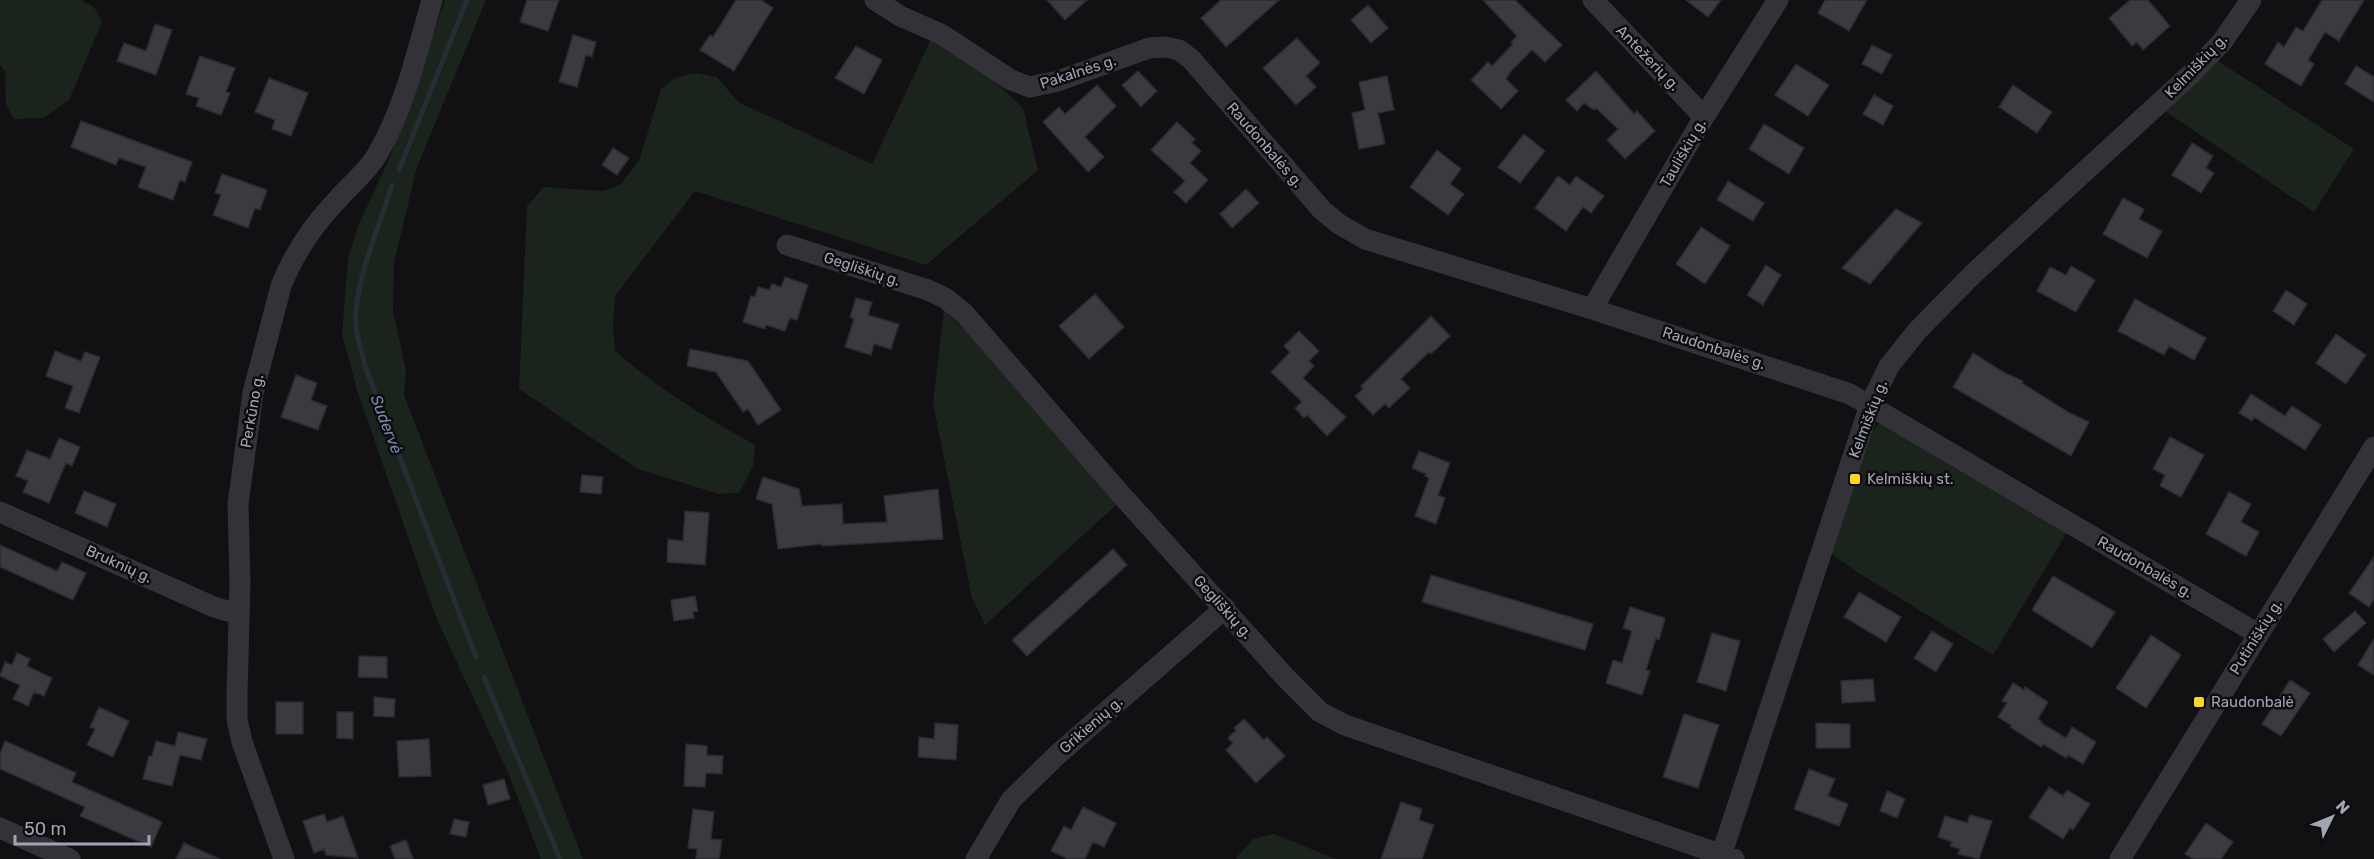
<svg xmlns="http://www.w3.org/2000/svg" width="2374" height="859" font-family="Rubik,sans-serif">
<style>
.green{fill:#1b231d}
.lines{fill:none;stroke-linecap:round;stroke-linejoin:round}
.stream{stroke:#272d37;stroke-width:5}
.building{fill:#3a3b41;stroke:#2b2b2f;stroke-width:1.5}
.street{stroke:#323238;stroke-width:21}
.poi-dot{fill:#ffd51d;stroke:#0c0c0e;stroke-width:2}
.labels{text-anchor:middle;stroke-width:5;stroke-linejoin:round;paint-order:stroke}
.street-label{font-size:15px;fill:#a1a4b5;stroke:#0c0c0e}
.poi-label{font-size:15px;fill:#a1a4b5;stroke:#0c0c0e;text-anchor:start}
.water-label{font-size:16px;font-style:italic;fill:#758cb3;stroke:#0c0c0e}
</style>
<rect width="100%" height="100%" fill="#111113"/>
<path class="green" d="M0,0H81L94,7L102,22L69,100L44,118L14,119L6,105L5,71L0,65Z
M445,0H486L417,167L394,263L393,311L406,371L404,395L583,859H541L509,775L436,617L358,393L342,335L348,258L359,224L390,157Z
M933,35L990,77L1023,108L1038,170L926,265L695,191L615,296L613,327L615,351C658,389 705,417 755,445L753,466L739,493L719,494L638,469L519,389L527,206L544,187L603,191L620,185L639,161L661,89L675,78L693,73L717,77L738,102L872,164Z
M2215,59L2354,149L2314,212L2162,109Z
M944,310L983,346L1116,505L985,625L972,598L933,403Z
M1885,423L2068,531L1993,655L1857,572L1829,552L1873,431L1878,424Z
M1274,834L1336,859H1235L1253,839Z"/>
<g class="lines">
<path class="stream" d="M399,170L467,0
M392,185C380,224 359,272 356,311C354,330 361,349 365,366L476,657
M484,677L560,859"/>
</g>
<path class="building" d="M527,0H559L548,31L520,22Z
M736,0H761L773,8L734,71L700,50L710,35L713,37Z
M1047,0H1087L1065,20Z
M1221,0H1279L1226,47L1201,18Z
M1483,0H1515L1562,45L1545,62L1532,50L1511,71L1506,79L1518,91L1501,109L1471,80L1488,62L1492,66L1513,44L1511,42L1517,36Z
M1686,0H1721L1708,17Z
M1825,0H1867L1849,31L1818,13Z
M2130,0H2148L2170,26L2143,50L2137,42L2132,46L2109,18Z
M2322,0H2364L2339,41L2325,32L2308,60L2314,64L2301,86L2265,64L2278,42L2284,47L2296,27L2303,31Z
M1368,5L1388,28L1371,43L1351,20Z
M155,24L172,30L156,75L117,61L124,43L146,51Z
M573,35L596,42L592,57L586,55L577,87L559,82Z
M1297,38L1320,63L1306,76L1316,87L1296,105L1263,68Z
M1872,45L1892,55L1882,74L1862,64Z
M856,46L882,60L864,94L835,78Z
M200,56L235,68L226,92L230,93L221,115L196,106L199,98L186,94Z
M1796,64L1829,85L1808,116L1775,95Z
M2356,66L2374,77V102L2345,84Z
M1138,71L1157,91L1141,107L1122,85Z
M1596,71L1634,114L1637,111L1655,131L1625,159L1607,140L1618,129L1596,108L1594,110L1584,103L1577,111L1566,100Z
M1387,76L1394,110L1378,113L1385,144L1359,149L1352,113L1365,110L1359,82Z
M269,78L308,93L291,136L272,129L275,120L255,112Z
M1097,85L1116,106L1085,137L1104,157L1088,172L1043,122L1059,107L1065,114Z
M2013,85L2052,112L2037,133L1999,107Z
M1874,95L1893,106L1883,125L1863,114Z
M81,121L192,162L185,182L180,180L173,200L138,187L146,167L119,158L116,165L71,147Z
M1177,122L1195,139L1192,143L1201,151L1190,163L1208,180L1186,203L1174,192L1185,181L1151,150Z
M1764,124L1804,148L1789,174L1749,149Z
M1524,134L1545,151L1520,183L1498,167Z
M2192,143L2213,156L2206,168L2214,173L2201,193L2172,175Z
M613,148L629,158L617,175L602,165Z
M1437,150L1461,169L1450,184L1464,194L1448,215L1410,187Z
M222,174L267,190L260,210L255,208L248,228L213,215L221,195L215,193Z
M1558,176L1570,185L1576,176L1604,196L1591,213L1583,207L1566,231L1535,208Z
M1728,181L1764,203L1753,221L1717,200Z
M1246,189L1259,203L1232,228L1220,214Z
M2123,198L2144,209L2139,219L2162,231L2147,258L2103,234Z
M1896,209L1922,223L1870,284L1842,268Z
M1701,227L1730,246L1705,284L1676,264Z
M1766,265L1781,275L1763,305L1747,295Z
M2071,266L2095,280L2076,312L2037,291L2050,267L2066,275Z
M785,277L808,285L797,320L790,318L785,331L766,325L765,329L743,322L751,296L755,297L758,287L769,290L772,284L781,287Z
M2286,290L2307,304L2294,325L2273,311Z
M1095,294L1124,327L1089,359L1059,326Z
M856,298L872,302L868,315L899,324L891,349L874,344L871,355L845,347L854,319L850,317Z
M2135,299L2206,338L2194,360L2169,346L2164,355L2118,331Z
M1431,316L1450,336L1431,354L1429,352L1401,379L1410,388L1389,408L1385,404L1373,415L1355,396L1363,389L1361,386Z
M1299,331L1319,351L1309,361L1314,366L1303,378L1346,417L1327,436L1307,415L1304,418L1295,408L1302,402L1271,372L1290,352L1284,346Z
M2336,334L2366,355L2346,384L2316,363Z
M690,349L748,361L781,410L758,425L748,409L743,412L716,372L687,366Z
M55,351L81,361L85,352L100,357L79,413L65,408L73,386L46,376Z
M1973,353L2003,372L2023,381L2022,383L2068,412L2089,422L2071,456L1953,387Z
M296,375L317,383L311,400L327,406L318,430L281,417Z
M2251,394L2285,416L2292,406L2321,425L2305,450L2254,417L2252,421L2239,413Z
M2170,437L2204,455L2181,497L2160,486L2165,475L2153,469Z
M59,438L80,447L72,466L66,463L49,503L23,492L28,481L16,476L27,450L50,459Z
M1419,451L1450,463L1438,495L1445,498L1436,524L1415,516L1429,478L1425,476L1426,474L1412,468Z
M582,475L603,477L601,494L580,492Z
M763,477L799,489L802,506L842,504L843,524L887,522L884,496L938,489L943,539L822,546V544L778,549L772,504L756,499Z
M84,491L116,504L107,527L75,513Z
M2229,492L2251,504L2241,522L2259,532L2246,556L2206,534Z
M685,511L709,513L705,565L667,562L668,539L683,541Z
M0,545L57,571L62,562L86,573L73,600L0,567Z
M1113,549L1127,565L1027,656L1012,640Z
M2374,557V599L2369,607L2349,593Z
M1431,575L1593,624L1585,650L1422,602Z
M2053,576L2115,612L2092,648L2032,610Z
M1859,592L1901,617L1886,642L1844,617Z
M695,596L698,611L693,612L694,618L674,621L671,600Z
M1630,607L1665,618L1659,640L1656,638L1646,670L1650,671L1642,695L1606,683L1613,660L1622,663L1632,631L1623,628Z
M2355,611L2366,623L2334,652L2323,639Z
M1932,631L1953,644L1936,672L1914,658Z
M1712,633L1740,641L1726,691L1697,682Z
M2151,635L2181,655L2146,708L2116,688Z
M2374,639V675L2358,665Z
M17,653L30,659L27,666L52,678L44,696L34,692L28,706L13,699L20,685L0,676L5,662L12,665Z
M359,656L387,657V678L358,677Z
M1873,679L1875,701L1842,703L1841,681Z
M2290,680L2310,693L2281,736L2262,724Z
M2013,683L2024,690L2025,687L2048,702L2038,719L2042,722L2041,723L2066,738L2072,727L2096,742L2083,764L2068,755L2066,758L2043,744L2041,747L2010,727L2011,725L1998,717L2007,703L2002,701Z
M374,697L395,699L394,717L374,716Z
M276,702H303V734H276Z
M99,707L129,721L113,757L87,745L95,729L90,727Z
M337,712H353V739L337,738Z
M1684,714L1719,725L1698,788L1663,777Z
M1244,719L1264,740L1267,737L1285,756L1256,783L1226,750L1233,743L1228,738L1236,730L1234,728Z
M935,723L958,725L956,760L918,757L919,737L934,739Z
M1816,723L1850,724V748H1816Z
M178,732L207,739L201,760L180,755L172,786L143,779L149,756H152L156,741L175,746Z
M429,739L431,776L399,777L397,741Z
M5,741L76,773L72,782L162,822L151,847L80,816L85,807L0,769V754Z
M686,744L707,746V755L723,756L722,774L706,773L705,787L684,786Z
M1809,769L1835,779L1828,796L1848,804L1839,826L1794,809Z
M504,779L510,799L488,805L483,785Z
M2049,787L2063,796L2067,790L2090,804L2073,830L2070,828L2063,839L2029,817Z
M1887,791L1905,799L1897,818L1880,811Z
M1401,802L1422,809L1419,820L1434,825L1422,859H1381Z
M1083,807L1116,823L1104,847L1093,842L1085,859H1068L1051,851L1064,826L1071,830Z
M693,809L714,812L711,839L722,840L719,859H696L697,849L688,848Z
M324,814L327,822L343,816L358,858L326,855L324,849L314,853L303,821Z
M1970,815L1992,821L1979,859L1958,854L1960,849L1950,846L1952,842L1938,837L1945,816L1967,823Z
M454,819L469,822L466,837L450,834Z
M2206,823L2233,842L2221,859H2193L2185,854Z
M406,840L413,859H395L390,846Z
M184,843L220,859H176Z"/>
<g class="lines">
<path class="street" d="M875,0L900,16L941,34L1011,80L1030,87L1058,81L1149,48L1165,47L1179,50L1191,59L1322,210L1339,224L1365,239L1592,309L1850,394L2258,634
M1593,0L1704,117
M787,245L928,290L945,298L964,313L1117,490L1286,678L1320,712L1345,725L1734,859
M1592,309L1704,117L1778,0
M0,512L214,607L238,614
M0,828L70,859
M284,859L242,742L237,719V695L240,582L238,504L253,393L281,286C294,253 314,224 338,199C351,184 367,172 377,155C405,107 417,52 432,0
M976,859L1011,800L1056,756L1225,608
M1720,859L1870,405L1889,366L1918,330L1974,273L2191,74L2222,42L2251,0
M2120,859L2374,447"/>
</g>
<g class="poi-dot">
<rect x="1849" y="473" width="12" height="12" rx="3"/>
<rect x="2193" y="696" width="12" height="12" rx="3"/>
</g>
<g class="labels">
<g class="street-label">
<text transform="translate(1648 58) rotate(46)" y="5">Antežerių g.</text>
<text transform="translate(2196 66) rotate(-46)" y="5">Kelmiškių g.</text>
<text transform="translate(1078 72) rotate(-18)" y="5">Pakalnės g.</text>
<text transform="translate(1265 145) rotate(49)" y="5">Raudonbalės g.</text>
<text transform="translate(1683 153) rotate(-60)" y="5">Tauliškių g.</text>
<text transform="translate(862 269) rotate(18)" y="5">Gegliškių g.</text>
<text transform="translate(1714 348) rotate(18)" y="5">Raudonbalės g.</text>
<text transform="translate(252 411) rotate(-80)" y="5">Perkūno g.</text>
<text transform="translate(1868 419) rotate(-69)" y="5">Kelmiškių g.</text>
<text transform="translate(119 564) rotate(24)" y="5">Bruknių g.</text>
<text transform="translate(2145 567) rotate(30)" y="5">Raudonbalės g.</text>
<text transform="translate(1223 607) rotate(48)" y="5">Gegliškių g.</text>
<text transform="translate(2256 637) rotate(-58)" y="5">Putiniškių g.</text>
<text transform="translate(1091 725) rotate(-41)" y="5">Grikienių g.</text>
</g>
<g class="poi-label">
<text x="1867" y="484">Kelmiškių st.</text>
<text x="2211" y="707">Raudonbalė</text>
</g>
<g class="water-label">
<text transform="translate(387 424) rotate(69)" y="6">Sudervė</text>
</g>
</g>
<g transform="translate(2332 817) rotate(47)" stroke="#0c0c0e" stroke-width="4.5" paint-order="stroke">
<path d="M0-4.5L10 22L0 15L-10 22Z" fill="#a1a4b5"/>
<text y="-9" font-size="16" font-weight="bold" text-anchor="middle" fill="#a1a4b5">N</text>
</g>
<path d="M15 835v9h134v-9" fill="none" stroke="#a1a4b5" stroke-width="3"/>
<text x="24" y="835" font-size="18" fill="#a1a4b5" stroke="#0c0c0e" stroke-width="4.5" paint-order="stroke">50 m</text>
</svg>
